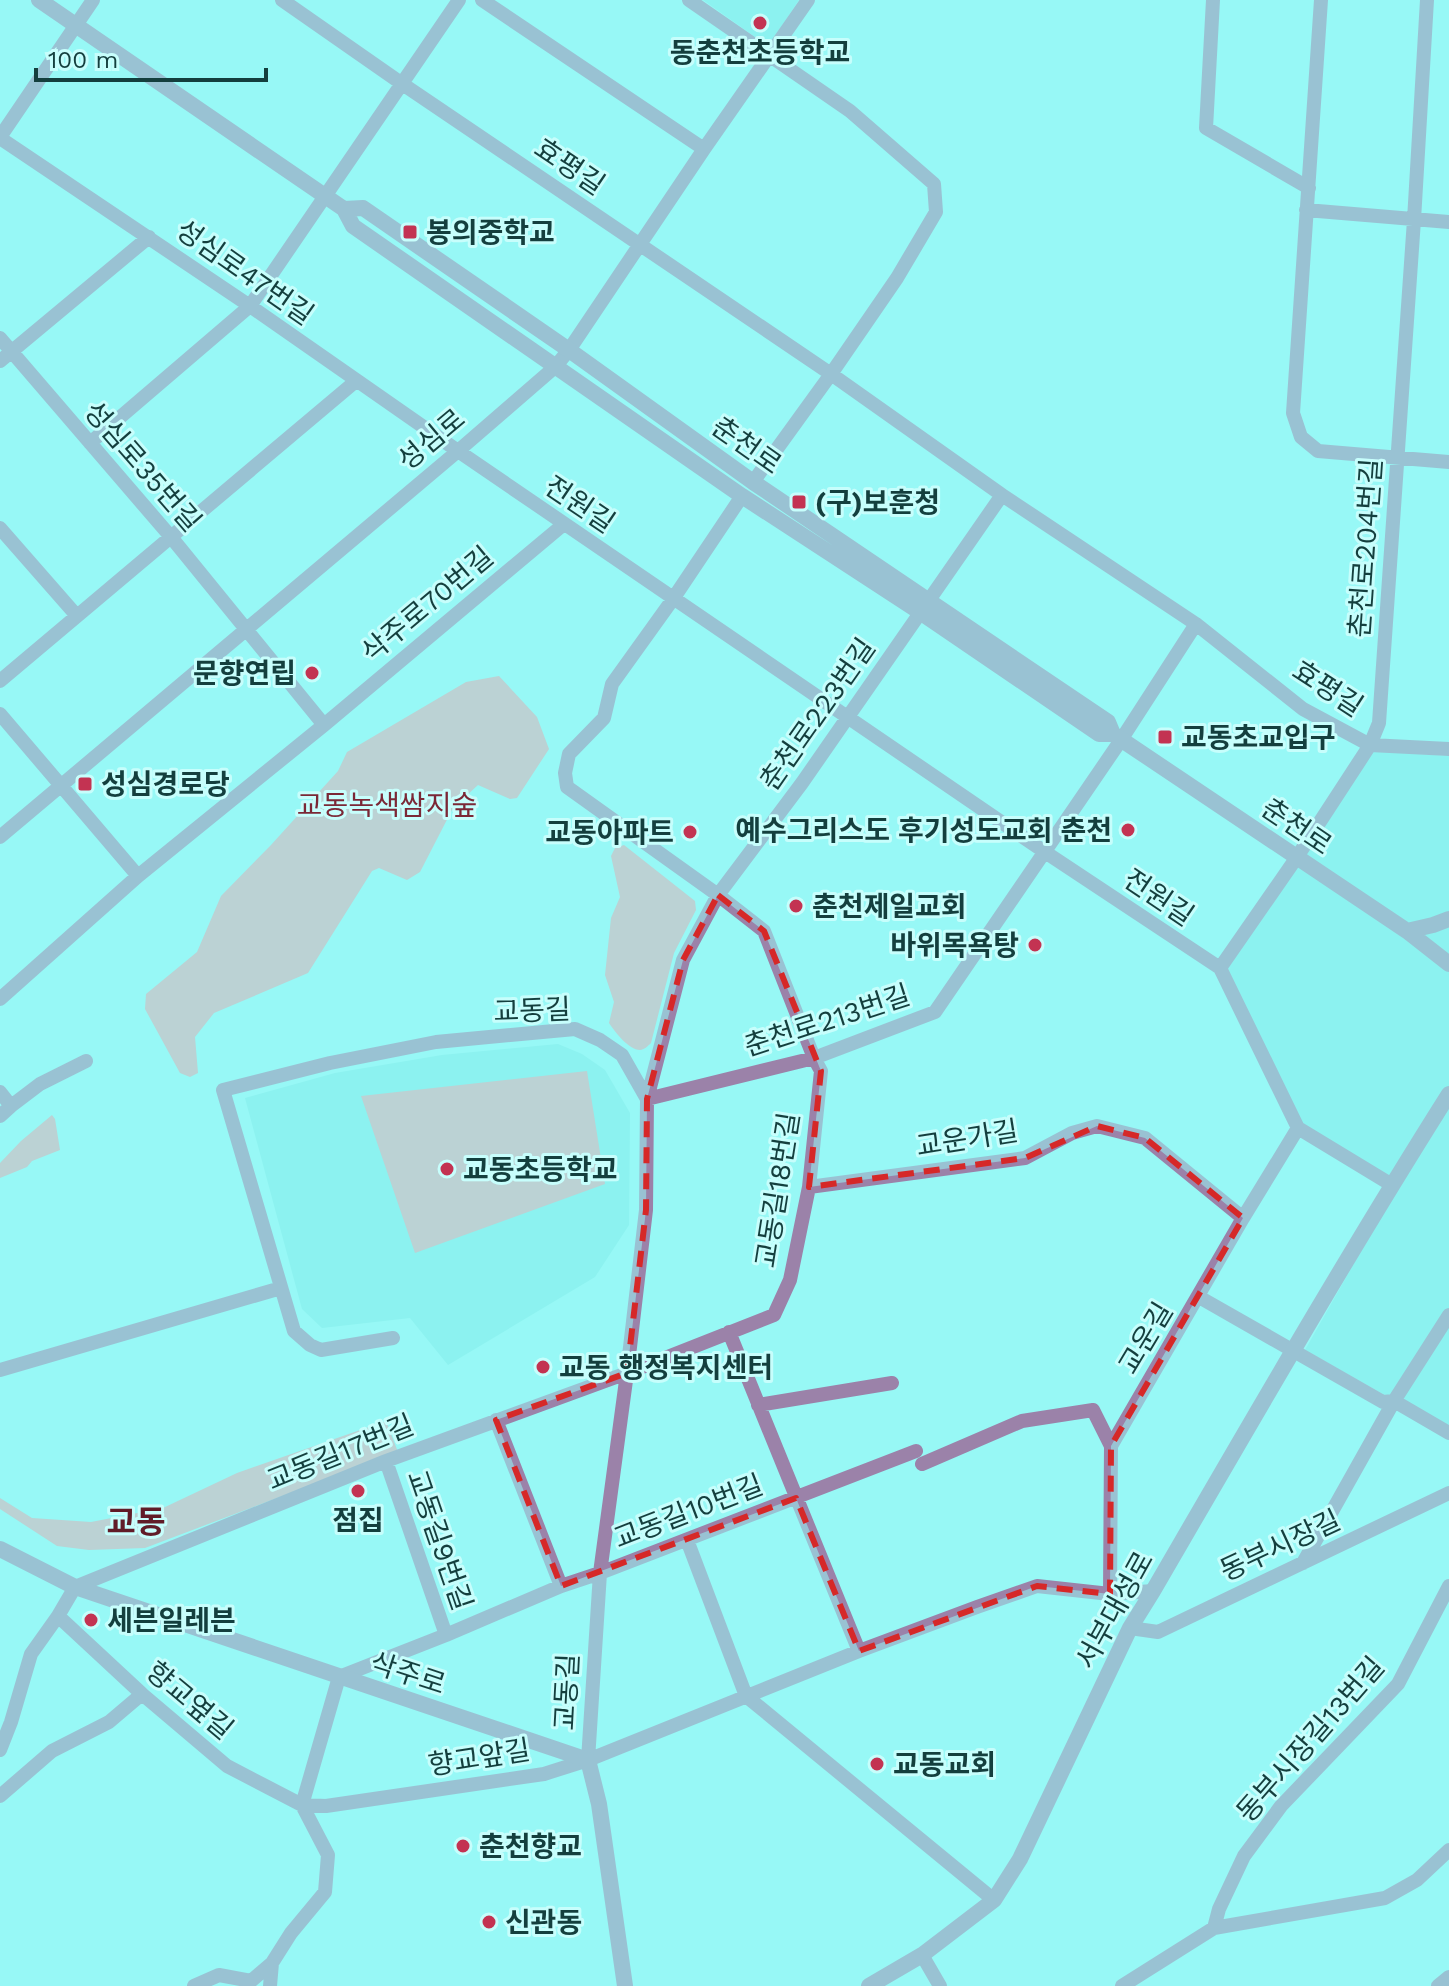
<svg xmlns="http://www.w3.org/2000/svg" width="1449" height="1986" font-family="'Work Sans','Noto Sans KR',sans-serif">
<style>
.built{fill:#7febe8}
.green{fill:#e6a4aa}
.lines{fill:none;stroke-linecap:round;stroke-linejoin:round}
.minor{stroke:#9b82a9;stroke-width:14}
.tertiary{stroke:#9b82a9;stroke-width:16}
.marked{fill:none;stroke:#d62828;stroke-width:6;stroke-dasharray:16 10;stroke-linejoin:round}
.poi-dot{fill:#c33352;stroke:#c7fefc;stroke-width:3}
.labels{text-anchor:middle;stroke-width:6;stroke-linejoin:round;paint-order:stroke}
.poi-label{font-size:28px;font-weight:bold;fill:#143f3e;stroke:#c7fefc;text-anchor:start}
.street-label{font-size:28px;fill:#143f3e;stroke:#c7fefc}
.park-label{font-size:28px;fill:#7b2836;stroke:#c7fefc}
.quarter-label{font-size:32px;font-weight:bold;fill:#611c28;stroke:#c7fefc}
</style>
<rect width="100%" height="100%" fill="#97f8f5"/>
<path class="built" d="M703,0H799L768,46Z
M1371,751L1449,756V1430L1399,1400L1383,1394L1305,1350L1400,1182L1302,1124L1224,968Z
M558,1044L582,1054L605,1070L630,1113L629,1225L595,1277L448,1365L410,1318L322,1328L302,1309L245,1098L335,1073L442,1055Z"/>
<path class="green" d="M499,676L537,717L549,749L517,798L510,799L478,785L453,808L420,872L407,880L379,868L372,871L308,973L214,1013L195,1037L198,1073L190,1077L180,1073L145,1009L146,994L197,952L221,896L271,845L338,771L347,752L466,682Z
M624,845L695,901L696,910L674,953L651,1043C648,1046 644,1050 640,1050C629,1050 615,1032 609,1023L614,1002L605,975L611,918L620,897L611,856L615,848Z
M587,1071L605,1184L415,1253L361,1096Z
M52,1115L55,1119L60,1150L32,1161L27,1167L0,1178V1163L21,1141Z
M386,1421L398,1452L145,1548L89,1550L57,1546L0,1509V1498L32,1518L91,1522L163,1508L237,1473Z"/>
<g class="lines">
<path class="minor" d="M282,0L401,83L831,374L1002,495L1196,624L1303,709L1370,745L1449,749
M482,0L704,149
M689,0L850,111L934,184L936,212L897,278L831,374L753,482
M1213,0L1206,128L1309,188
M1321,0L1293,413L1301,437L1318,451L1449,462
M0,137L93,0
M0,138L250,306L458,451L1045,852L1220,968L1298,1128L1392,1185
M1306,210L1449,222
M0,338L171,537L324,725
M0,361L149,237
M90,443L250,306L459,0
M1002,495L802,783L718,895L683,960L647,1099L814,1058L935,1012L1121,740L1196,624
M0,528L77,616
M0,681L356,381
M0,714L138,876
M0,837L458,451L555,367L569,350L704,149L808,0
M1220,968L1297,857L1370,745L1379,723L1414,220L1427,0
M0,999L138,876L324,725L564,524
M0,1092L11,1106L0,1116
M11,1106L40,1084L86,1061
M809,1187L1025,1158L1072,1133L1097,1126L1145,1138L1243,1218
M1199,1297L1383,1402L1394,1401
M729,1332L859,1651
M393,1338L321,1350L310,1345L294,1331L223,1090L330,1063L436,1042L575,1029L600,1040L622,1055L647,1099L646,1210L627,1373L600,1573L588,1760
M0,1370L281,1288
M1394,1401L1449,1433
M758,1405L892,1383
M496,1420L561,1586
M386,1461L446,1635
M922,1464L1022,1421L1093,1410L1111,1446
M687,1540L746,1696L994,1900
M1303,1563L1394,1401L1449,1315
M1110,1594L1111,1446L1243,1218L1298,1128
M58,1616L142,1694L227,1766L302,1805L326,1806L544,1774L588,1760L859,1651L977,1607L1037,1586L1110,1594L1153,1591
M1130,1628L1158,1632L1449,1493
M0,1750L11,1722L31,1654L58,1616L75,1587L386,1461L627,1373L774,1315L790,1280L809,1187L821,1071L814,1058L764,931L718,895L567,787L565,773L569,754L604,718L612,684L673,599L742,496
M0,1796L52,1751L109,1722L142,1694
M1214,1928L1219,1909L1244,1856L1281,1806L1398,1684L1449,1586
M922,1955L940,1986
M194,1986L219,1975L251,1981L272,1963
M270,1986L272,1963L291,1933L325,1892L328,1855L302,1805L339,1677L446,1635L561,1586L600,1573L916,1451
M1122,1986L1214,1928L1385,1898L1417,1880L1449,1850
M1438,1986L1449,1977"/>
<path class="tertiary" d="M39,0L344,209L353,226L742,496L920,612L1099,734H1113
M344,209L363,208L569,350L753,482L1108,722L1113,734L1407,931L1449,964
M1407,931L1433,925L1449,919
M0,1549L75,1587L588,1760L599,1804L625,1986
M869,1986L922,1955L994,1900L1020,1859L1130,1628L1153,1591C1250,1424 1346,1257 1449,1094"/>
</g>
<path d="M0 0H1449V1986H0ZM718,895L764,931L821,1071L809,1187L1025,1158L1097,1126L1145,1138L1243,1218L1111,1446L1110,1594L1037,1586L859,1651L796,1498L561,1586L496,1420L627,1373L646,1210L647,1099L683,960Z" fill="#97f8f5" fill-opacity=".55" fill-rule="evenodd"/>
<path class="marked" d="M718,895L764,931L821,1071L809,1187L1025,1158L1097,1126L1145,1138L1243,1218L1111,1446L1110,1594L1037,1586L859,1651L796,1498L561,1586L496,1420L627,1373L646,1210L647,1099L683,960Z"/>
<g class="poi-dot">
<circle cx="760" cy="23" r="8"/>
<rect x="402" y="224" width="16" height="16" rx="4"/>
<rect x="791" y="494" width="16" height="16" rx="4"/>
<circle cx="312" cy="673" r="8"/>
<rect x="1157" y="729" width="16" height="16" rx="4"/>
<rect x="77" y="776" width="16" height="16" rx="4"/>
<circle cx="1128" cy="830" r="8"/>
<circle cx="690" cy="832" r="8"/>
<circle cx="796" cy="906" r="8"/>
<circle cx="1035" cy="945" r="8"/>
<circle cx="447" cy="1169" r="8"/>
<circle cx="543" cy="1367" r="8"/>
<circle cx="358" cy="1491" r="8"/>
<circle cx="91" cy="1620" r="8"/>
<circle cx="877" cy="1764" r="8"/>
<circle cx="463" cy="1846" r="8"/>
<circle cx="489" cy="1922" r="8"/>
</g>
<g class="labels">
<g class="poi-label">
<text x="760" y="62" text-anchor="middle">동춘천초등학교</text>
<text x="426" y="242">봉의중학교</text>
<text x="815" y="512">(구)보훈청</text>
<text x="296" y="683" text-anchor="end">문향연립</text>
<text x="1181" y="747">교동초교입구</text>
<text x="101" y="794">성심경로당</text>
<text x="1112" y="840" text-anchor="end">예수그리스도 후기성도교회 춘천</text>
<text x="674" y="842" text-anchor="end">교동아파트</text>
<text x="812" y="916">춘천제일교회</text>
<text x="1019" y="955" text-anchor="end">바위목욕탕</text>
<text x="463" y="1179">교동초등학교</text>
<text x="559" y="1377">교동 행정복지센터</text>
<text x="358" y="1530" text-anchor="middle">점집</text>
<text x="107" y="1630">세븐일레븐</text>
<text x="893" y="1774">교동교회</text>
<text x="479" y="1856">춘천향교</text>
<text x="505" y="1932">신관동</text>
</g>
<g class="street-label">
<text transform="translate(570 166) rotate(34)" y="10">효평길</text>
<text transform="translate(245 272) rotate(35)" y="10">성심로47번길</text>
<text transform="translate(431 439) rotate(-40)" y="10">성심로</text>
<text transform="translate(747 445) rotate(35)" y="10">춘천로</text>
<text transform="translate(143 466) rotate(49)" y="10">성심로35번길</text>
<text transform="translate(580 504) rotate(34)" y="10">전원길</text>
<text transform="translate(1365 548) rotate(-86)" y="10">춘천로204번길</text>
<text transform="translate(427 604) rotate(-40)" y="10">삭주로70번길</text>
<text transform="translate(1328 688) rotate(33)" y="10">효평길</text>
<text transform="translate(817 714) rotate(-55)" y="10">춘천로223번길</text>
<text transform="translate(1297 826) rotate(34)" y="10">춘천로</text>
<text transform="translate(1159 897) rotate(34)" y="10">전원길</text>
<text transform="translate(532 1010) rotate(-2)" y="10">교동길</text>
<text transform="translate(827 1020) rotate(-18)" y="10">춘천로213번길</text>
<text transform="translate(967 1138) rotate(-9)" y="10">교운가길</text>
<text transform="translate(777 1190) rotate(-81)" y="10">교동길18번길</text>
<text transform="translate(1145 1338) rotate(-59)" y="10">교운길</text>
<text transform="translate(340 1452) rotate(-22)" y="10">교동길17번길</text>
<text transform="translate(688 1511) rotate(-21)" y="10">교동길10번길</text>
<text transform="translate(440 1540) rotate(71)" y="10">교동길9번길</text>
<text transform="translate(1280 1545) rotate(-25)" y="10">동부시장길</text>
<text transform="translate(1114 1610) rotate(-61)" y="10">서부대성로</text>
<text transform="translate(408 1673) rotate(18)" y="10">삭주로</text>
<text transform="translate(566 1692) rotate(-87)" y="10">교동길</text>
<text transform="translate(190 1700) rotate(40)" y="10">향교옆길</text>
<text transform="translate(1310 1739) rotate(-49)" y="10">동부시장길13번길</text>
<text transform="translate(479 1757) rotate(-9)" y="10">향교앞길</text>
</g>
<g class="park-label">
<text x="387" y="815">교동녹색쌈지숲</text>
</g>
<g class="quarter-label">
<text x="136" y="1533">교동</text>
</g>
</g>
<path d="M36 68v12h230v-12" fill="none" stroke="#143f3e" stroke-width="4"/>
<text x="48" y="68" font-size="24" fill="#143f3e" stroke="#c7fefc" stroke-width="6" paint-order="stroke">100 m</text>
</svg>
